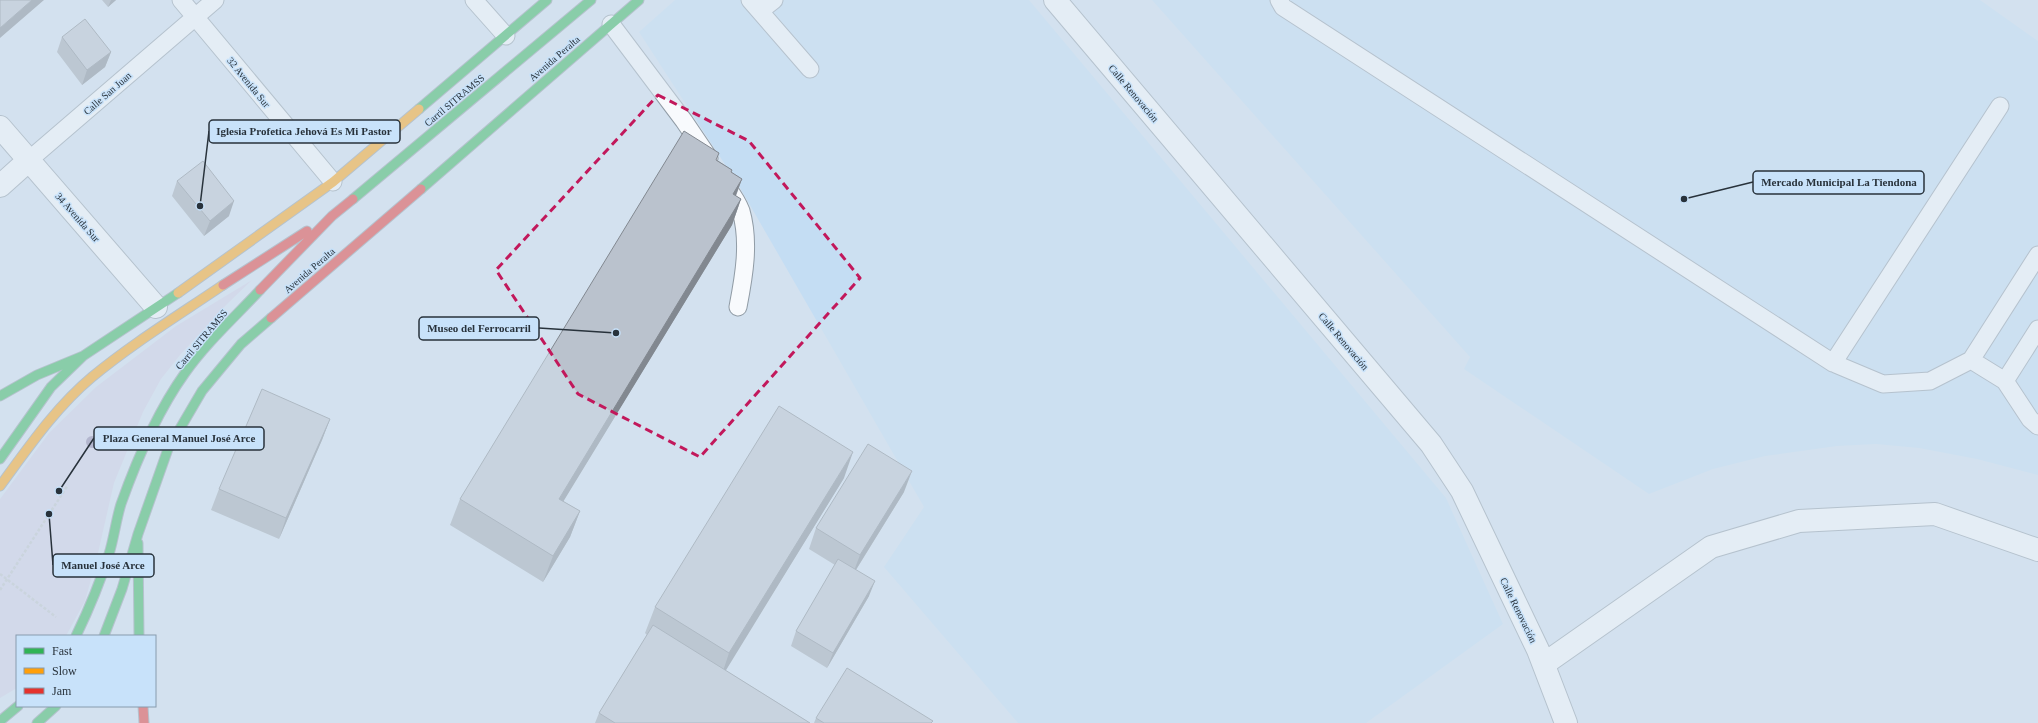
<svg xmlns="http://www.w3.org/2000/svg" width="2038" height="723" font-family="Georgia,serif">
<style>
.built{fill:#c4ddf3}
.green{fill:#d1cfe5}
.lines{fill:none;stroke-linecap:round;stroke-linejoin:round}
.lane-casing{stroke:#919ca6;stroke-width:19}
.street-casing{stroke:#919ca6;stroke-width:24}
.fast-casing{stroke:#919ca6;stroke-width:11}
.slow-casing{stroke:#919ca6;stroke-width:11}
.jam-casing{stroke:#919ca6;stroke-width:11}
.path{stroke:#bec3c7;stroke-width:2.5;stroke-dasharray:3 2;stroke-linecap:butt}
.lane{stroke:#f8fafd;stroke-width:17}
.street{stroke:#f8fafd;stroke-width:22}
.fast{stroke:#30b455;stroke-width:9}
.slow{stroke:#ff9f0a;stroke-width:9}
.jam{stroke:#e5322d;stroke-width:9}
.tree{fill:#8d82a7}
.wall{fill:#a0a7b0}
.shaded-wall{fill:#828890}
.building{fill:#bac2cd;stroke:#828890}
.marked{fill:none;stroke:#c2185b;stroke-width:3;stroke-dasharray:8 5;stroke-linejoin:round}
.labels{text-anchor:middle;stroke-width:3;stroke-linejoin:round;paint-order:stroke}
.street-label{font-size:10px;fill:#28323b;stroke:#c8e2fa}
.leader{fill:none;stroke:#28323b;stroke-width:1.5}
.callout-dot{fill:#28323b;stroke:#c8e2fa;stroke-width:1.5}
.callout{fill:#c8e2fa;stroke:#28323b;stroke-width:1.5}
.callout-label{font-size:11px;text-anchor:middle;font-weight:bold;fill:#28323b}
</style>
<rect width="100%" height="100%" fill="#d3e1ef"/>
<path class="built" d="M675,0H1029L1446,498L1503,624L1366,723H1018L884,567L924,507L739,186L639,32Z
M1152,0H1980L2038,41V475L1977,459L1919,448L1876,444L1837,446L1765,456L1713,469L1649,494L1464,369L1470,357Z"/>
<path class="green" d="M252,280L224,307L180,355L161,379L143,412L114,483L96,562L85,601L66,636H17V688L0,698V499L49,433L96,387L176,326Z"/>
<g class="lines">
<g class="lane-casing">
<path id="lane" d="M181,0L333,182
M474,0L506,36
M750,0L810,69
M1279,0L1283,7L1833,363L1883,384L1930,381L1971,360L2005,381L2030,419L2038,426
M760,11L774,0
M611,24L684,121L709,158
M29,160L215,0
M727,187C732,194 738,203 741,211C750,242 744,276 738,307
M1971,360L2038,255
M1833,363L2000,106
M2005,381L2038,329"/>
</g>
<g class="street-casing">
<path id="street" d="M1055,0L1431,444L1462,491L1538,650L1566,723
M0,127L156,307
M0,186L29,160
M1544,664L1711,547L1799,521L1935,514L2038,550"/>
</g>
<g class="fast-casing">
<path id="fast" d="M419,109L547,0
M421,189L639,0
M353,199L591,0
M0,396L37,375L83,356
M0,459L51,387L83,356L178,293
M138,543L139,636
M76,636C89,609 100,583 109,554C114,538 116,520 121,504C137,459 157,412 185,373C206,343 235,317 260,290
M104,636L122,589L138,534L168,449L202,391L241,344L271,318
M0,721L18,706
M37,723L56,706"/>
</g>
<g class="slow-casing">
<path id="slow" d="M178,293L333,182L419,109
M0,486C28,448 55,408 92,377C133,343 179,315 223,285"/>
</g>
<g class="jam-casing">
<path id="jam" d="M223,285L307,231
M260,290L332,216L353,199
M271,318L421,189
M143,706L144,723"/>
</g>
<path class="path" d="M0,574L56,617
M0,590L68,485"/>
<use href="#lane" class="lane"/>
<use href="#street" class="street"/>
<use href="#fast" class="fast"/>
<use href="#slow" class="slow"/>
<use href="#jam" class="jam"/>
</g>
<circle class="tree" cx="92" cy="442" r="6"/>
<path class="wall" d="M102,0H116L108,7Z
M62,37L111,52L105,67L82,85L57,52Z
M717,160L732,170L731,172L742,179L736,196L741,199L732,225L563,501L580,511L570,537L543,582L450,525L460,499Z
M177,181L229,216L204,236L172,196Z
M330,419L322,440L279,539L211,510L219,489Z
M844,478L725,670L810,723H595L599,713L647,635L645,633L655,607Z
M904,492L856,570L869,596L827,668L791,646L796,631L835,565L809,549L816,528Z
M816,718L932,723H814Z"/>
<path class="shaded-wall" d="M32,0H44L0,38V28Z
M111,0H116L108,7Z
M111,52L105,67L82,85L87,70Z
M742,179L732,205L733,194Z
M741,199L732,225L549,525L559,499Z
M234,201L229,216L204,236L210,221Z
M330,419L322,440L279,539L286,518Z
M853,452L844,478L720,680L729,653Z
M912,471L904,492L852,576L860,555Z
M580,511L570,537L543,582L553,556Z
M875,581L869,596L827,668L833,653Z"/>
<path class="building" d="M0,0H32L0,28Z
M85,19L111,52L87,70L62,37Z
M684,131L719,153L716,160L732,170L731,172L742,179L733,194L741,199L559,499L580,511L553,556L460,499Z
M203,161L234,201L210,221L177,181Z
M262,389L330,419L286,518L219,489Z
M779,406L853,452L729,653L655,607Z
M868,444L912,471L860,555L816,528Z
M838,559L875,581L833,653L796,631Z
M653,625L810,723H615L599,713Z
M847,668L933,721L931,723H824L816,718Z"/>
<path d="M0 0H2038V723H0ZM658,95L749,141L860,278L700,457L578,394L496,270Z" fill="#d3e1ef" fill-opacity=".55" fill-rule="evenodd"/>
<path class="marked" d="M658,95L749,141L860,278L700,457L578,394L496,270Z"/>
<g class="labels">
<g class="street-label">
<text transform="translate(554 58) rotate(-41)" y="4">Avenida Peralta</text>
<text transform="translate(249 82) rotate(51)" y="4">32 Avenida Sur</text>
<text transform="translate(107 93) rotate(-41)" y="4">Calle San Juan</text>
<text transform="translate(1134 93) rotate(50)" y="4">Calle Renovación</text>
<text transform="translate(454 100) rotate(-40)" y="4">Carril SITRAMSS</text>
<text transform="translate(78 217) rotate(49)" y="4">34 Avenida Sur</text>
<text transform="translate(309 270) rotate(-41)" y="4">Avenida Peralta</text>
<text transform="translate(201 339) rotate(-50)" y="4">Carril SITRAMSS</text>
<text transform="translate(1344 341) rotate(50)" y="4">Calle Renovación</text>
<text transform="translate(1519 610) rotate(64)" y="4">Calle Renovación</text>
</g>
</g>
<path class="leader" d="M200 206L209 131M1684 199L1753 182M616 333L539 328M59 491L94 438M49 514L53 565"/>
<g class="callout-dot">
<circle cx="200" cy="206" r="4"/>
<circle cx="1684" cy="199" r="4"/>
<circle cx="616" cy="333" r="4"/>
<circle cx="59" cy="491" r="4"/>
<circle cx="49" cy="514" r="4"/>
</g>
<g class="callout">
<rect x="209" y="120" width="191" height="23" rx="4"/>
<rect x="1753" y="171" width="171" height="23" rx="4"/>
<rect x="419" y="317" width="120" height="23" rx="4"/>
<rect x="94" y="427" width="170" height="23" rx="4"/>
<rect x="53" y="554" width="101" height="23" rx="4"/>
</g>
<g class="callout-label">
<text x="304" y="135">Iglesia Profetica Jehová Es Mi Pastor</text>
<text x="1839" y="186">Mercado Municipal La Tiendona</text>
<text x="479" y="332">Museo del Ferrocarril</text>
<text x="179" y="442">Plaza General Manuel José Arce</text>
<text x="103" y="569">Manuel José Arce</text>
</g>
<rect x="16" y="635" width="140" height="72" fill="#c8e2fa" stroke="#889cae"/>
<rect x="24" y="648" width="20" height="6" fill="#30b455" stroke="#889cae"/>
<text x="52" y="655" font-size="12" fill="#28323b">Fast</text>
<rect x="24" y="668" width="20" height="6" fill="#ff9f0a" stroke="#889cae"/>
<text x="52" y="675" font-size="12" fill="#28323b">Slow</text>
<rect x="24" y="688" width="20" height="6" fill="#e5322d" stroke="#889cae"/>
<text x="52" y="695" font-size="12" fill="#28323b">Jam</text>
</svg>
